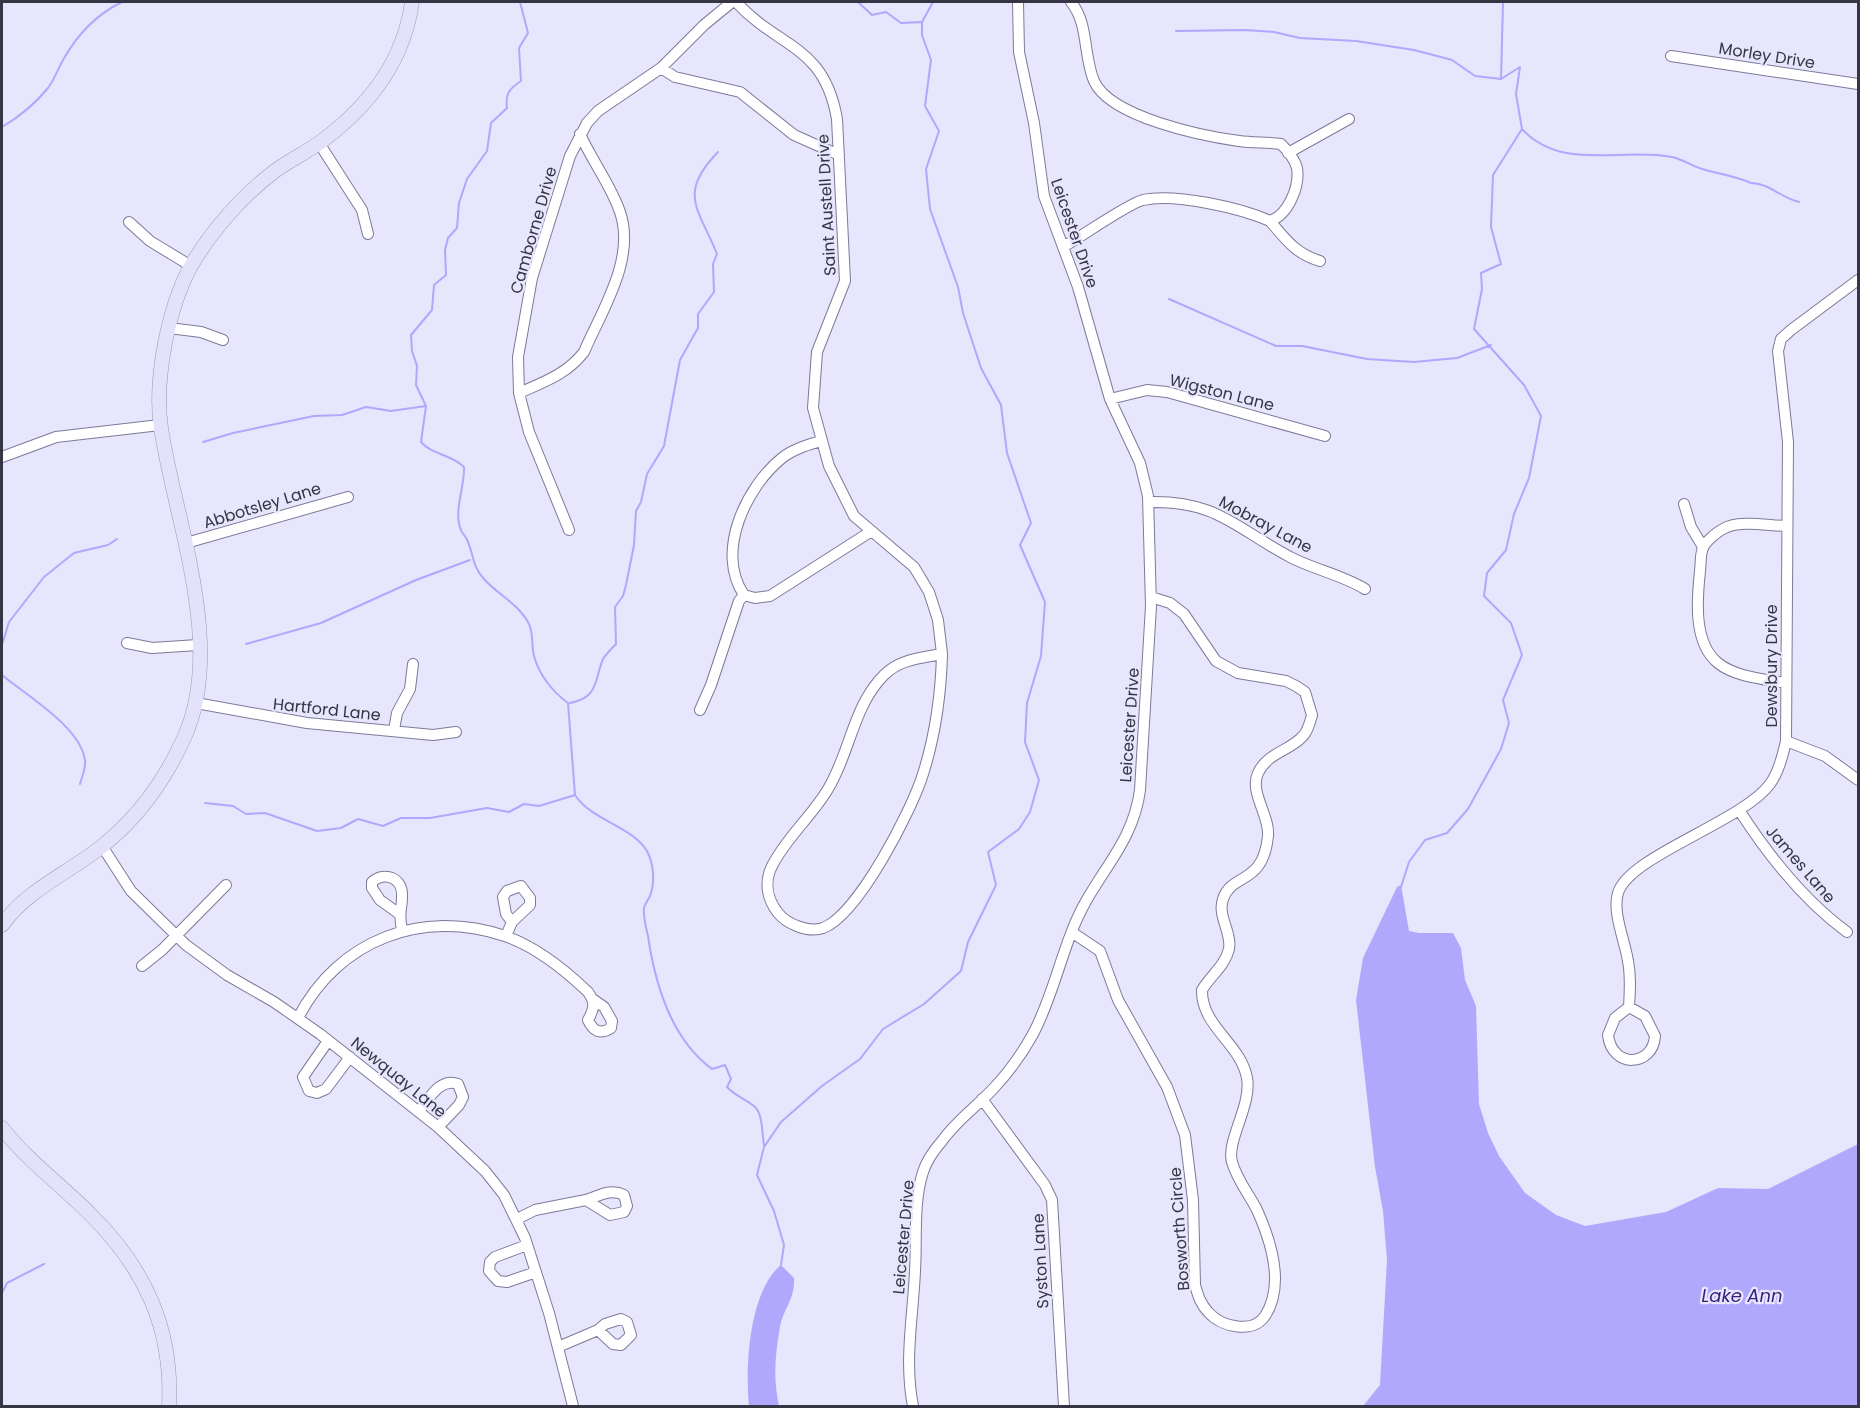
<svg xmlns="http://www.w3.org/2000/svg" width="1860" height="1408" font-family="Poppins,sans-serif">
<style>
.water{fill:#b0a8fc}
.lines{fill:none;stroke-linecap:round;stroke-linejoin:round}
.stream{stroke:#b0a8fc;stroke-width:2}
.minor-casing{stroke:#7c7a9a;stroke-width:12}
.major-casing{stroke:#9b99b8;stroke-width:15}
.minor{stroke:#fff;stroke-width:10}
.major{stroke:#e3e2fa;stroke-width:14}
.labels{text-anchor:middle;stroke-width:4.5;stroke-linejoin:round;paint-order:stroke}
.street-label{font-size:16px;fill:#363543;stroke:#e7e6fc}
.water-label{font-size:18px;font-style:italic;fill:#371d7c;stroke:#e7e6fc}
</style>
<rect width="100%" height="100%" fill="#e7e6fc"/>
<path class="water" d="M1401,885L1409,931L1419,933H1453L1461,948L1465,980L1476,1006L1479,1104L1488,1133L1499,1156L1525,1193L1556,1215L1585,1226L1666,1212L1718,1188L1768,1189L1858,1144V1406H1363L1380,1385L1387,1260L1383,1211L1375,1167L1356,1000L1363,958L1397,887Z
M781,1265L794,1278C795,1300 784,1307 780,1327C775,1355 773,1378 779,1406H749C745,1367 749,1291 781,1265Z"/>
<g class="lines">
<path class="stream" d="M520,2L528,33L519,48L521,81C509,89 505,94 507,108L491,123L487,151L467,179L459,203L457,228L448,238L445,250L446,275L434,285L432,310L411,335L412,351L417,366L416,385L426,406L421,442C432,455 451,454 464,467C465,486 453,512 461,530C462,534 467,537 468,542C474,556 472,566 484,579C498,595 519,604 529,624C534,635 531,645 534,656C539,675 553,692 568,703L575,795C592,821 632,826 647,851C654,864 655,883 650,896C648,900 645,904 644,908C643,916 646,928 648,936C655,984 671,1039 712,1069L725,1065L731,1079L727,1087C735,1096 746,1099 755,1107C763,1115 762,1134 764,1145
M858,2L872,15L886,12L901,23L922,22
M1176,31L1244,30L1274,32L1300,38L1356,41L1414,50L1452,60L1475,76L1501,79
M2,127C19,117 35,104 48,88C54,80 58,69 63,60C77,35 97,14 122,2
M1522,129C1562,172 1621,147 1672,157C1682,159 1692,166 1702,169C1719,174 1735,176 1751,183C1769,183 1781,198 1799,202
M1169,299L1276,346H1302L1367,359L1414,362L1457,358L1491,345
M203,442L233,433L314,416L342,415L366,407L391,411L426,406
M246,644L321,623L416,580L470,560
M2,645L9,622L44,577L74,553L108,545L117,539
M2,652V662
M2,675C26,695 82,728 85,761C86,767 82,777 80,784
M570,703C599,697 594,681 603,659C606,654 612,648 616,644L615,607L623,596L626,585L634,545L636,511L641,502L647,474L664,446L680,360L698,328V314L714,292L713,264L717,254C699,209 677,194 718,152
M205,803L233,806L246,814L265,813L317,831L341,828L358,819L383,826L401,818H430L487,808L509,812L524,804L539,806L575,795
M1401,887L1409,862L1425,840L1447,833L1468,809L1501,749L1509,723L1503,700L1522,655L1511,623L1484,596L1487,573L1506,550L1514,514L1529,478L1541,416L1524,385L1474,329L1482,289L1481,273L1501,264L1491,227L1493,175L1522,129L1516,94L1520,67L1501,79L1503,2
M781,1265L784,1245L774,1211L757,1175L764,1147L781,1122L822,1086L860,1059L883,1029L924,1004L961,971L968,942L996,885L988,852L1019,829L1030,812L1039,780L1025,742L1027,703L1041,656L1045,602L1020,545L1031,523L1007,453L1001,405L981,368L963,313L958,287L930,209L926,169L939,131L925,106L931,60L922,35V22L933,2
M2,1293L7,1283L44,1264"/>
<g class="minor-casing">
<path id="minor" d="M736,2C779,49 824,44 837,119L845,281L817,352L813,408L829,466L854,516L914,567L929,592L938,620L942,654
M1671,56L1858,84
M661,68L675,77L740,92L794,135L839,155
M319,143L362,210L368,234
M1288,153L1349,119
M1270,221C1286,240 1296,254 1320,261
M129,222L150,241L191,266
M1063,247C1081,237 1127,204 1143,200C1175,193 1241,208 1270,221C1288,215 1300,187 1297,168C1295,160 1287,150 1281,144C1267,142 1253,143 1239,141C1202,136 1110,117 1094,81C1083,55 1089,24 1071,2
M169,328L201,332L223,340
M519,393C544,382 567,374 584,352C602,310 636,259 620,212C611,185 592,161 580,134
M1110,399L1147,390L1167,392L1325,436
M821,441C808,445 793,449 782,458C746,487 715,552 744,595L755,598L770,596L870,532
M2,457L56,437L160,425
M1148,502C1218,500 1236,529 1292,558C1316,570 1342,575 1365,589
M1684,504L1691,527L1703,547
M569,530L529,432L519,393L518,357L532,278L570,156L587,123L598,111L661,68L704,25L732,2
M186,543L348,497
M127,643L152,648L198,645
M942,654C941,694 935,736 923,774C912,810 858,915 823,928C808,933 787,924 778,913C767,899 764,882 772,866C786,838 812,816 828,789C850,753 853,706 884,675C900,659 921,658 942,654Z
M1785,683C1764,679 1735,677 1718,663C1693,643 1697,599 1700,571C1701,564 1700,554 1703,548C1705,542 1717,532 1723,529C1739,519 1769,526 1787,526
M196,703L307,723L433,735L456,732
M700,710L711,685L739,601L744,595
M394,730L397,713L410,689L413,664
M1786,741L1825,756L1858,780
M1739,810C1768,855 1803,900 1847,932
M102,846L131,891L186,945L227,975L274,1002L320,1034L438,1127L485,1171L504,1195L525,1238L549,1313L573,1406
M398,913L380,900L372,888V882C385,871 403,878 402,896C402,912 398,911 402,930
M1073,933L1100,951L1118,1000L1167,1087L1185,1135L1193,1200L1195,1285C1198,1296 1201,1305 1209,1313C1222,1327 1253,1334 1265,1316C1285,1285 1271,1241 1257,1210C1249,1194 1237,1180 1232,1162C1226,1141 1252,1105 1247,1078C1241,1044 1201,1026 1202,990C1210,976 1225,966 1229,949C1232,932 1217,916 1223,899C1232,872 1263,886 1268,836C1270,816 1249,792 1258,773C1268,752 1290,751 1303,736C1308,731 1310,722 1312,715L1305,692L1296,686L1286,681L1238,673L1216,661L1184,614L1170,603L1151,597
M506,936L512,922L530,905V898L521,886L507,891L503,897L506,914L512,922
M142,966L162,950L226,885
M1629,1007C1630,991 1631,976 1628,961C1625,941 1612,912 1618,893C1629,856 1742,822 1770,784C1779,772 1783,755 1786,741L1788,442L1778,351L1781,339L1791,330L1858,280
M1629,1007L1645,1016L1655,1036C1653,1067 1612,1069 1608,1035L1615,1018Z
M298,1018C338,940 422,908 505,936C537,947 564,969 588,992C596,1003 594,1009 588,1020C593,1031 600,1035 611,1028L612,1021L604,1007L594,1000
M328,1041L303,1077L309,1091L317,1093L326,1089L350,1057
M982,1099L1045,1185L1052,1200L1064,1406
M419,1111C429,1099 440,1077 458,1084L463,1097L459,1105L438,1127
M517,1219L535,1210L586,1200L610,1215L624,1212L627,1206L624,1195C610,1188 599,1196 586,1200
M527,1245L495,1257L490,1262L489,1271L498,1281L507,1282L536,1272
M558,1347L598,1330L613,1344L621,1345L631,1335L627,1322L621,1319L605,1324L598,1330
M913,1406C904,1361 913,1317 915,1271C917,1239 913,1203 923,1172C926,1162 935,1149 942,1141C956,1121 976,1107 993,1089C1008,1073 1022,1054 1033,1034C1055,993 1063,942 1085,903C1106,865 1134,837 1140,790L1151,606L1148,496L1140,463L1110,399L1078,287L1044,196L1034,123L1019,52L1018,2"/>
</g>
<g class="major-casing">
<path id="major" d="M2,925C28,889 67,874 101,847C138,818 165,780 184,738C226,646 175,521 161,428C154,380 168,308 191,266C211,231 243,195 275,171C290,160 307,152 322,141C369,106 404,61 412,2
M2,1128C27,1160 61,1185 90,1214C145,1268 173,1329 169,1406"/>
</g>
<use href="#minor" class="minor"/>
<use href="#major" class="major"/>
</g>
<g class="labels">
<g class="street-label">
<text transform="translate(1767 55) rotate(9)" y="6">Morley Drive</text>
<text transform="translate(826 205) rotate(-93)" y="6">Saint Austell Drive</text>
<text transform="translate(533 230) rotate(-74)" y="6">Camborne Drive</text>
<text transform="translate(1075 233) rotate(71)" y="6">Leicester Drive</text>
<text transform="translate(1222 392) rotate(14)" y="6">Wigston Lane</text>
<text transform="translate(262 505) rotate(-17)" y="6">Abbotsley Lane</text>
<text transform="translate(1266 524) rotate(28)" y="6">Mobray Lane</text>
<text transform="translate(1771 666) rotate(-90)" y="6">Dewsbury Drive</text>
<text transform="translate(327 709) rotate(6)" y="6">Hartford Lane</text>
<text transform="translate(1129 725) rotate(-86)" y="6">Leicester Drive</text>
<text transform="translate(1801 864) rotate(49)" y="6">James Lane</text>
<text transform="translate(399 1077) rotate(39)" y="6">Newquay Lane</text>
<text transform="translate(1179 1229) rotate(-94)" y="6">Bosworth Circle</text>
<text transform="translate(903 1237) rotate(-85)" y="6">Leicester Drive</text>
<text transform="translate(1040 1261) rotate(-93)" y="6">Syston Lane</text>
</g>
<g class="water-label">
<text x="1742" y="1302">Lake Ann</text>
</g>
</g>
<rect width="1860" height="1408" fill="none" stroke="#363543" stroke-width="6"/>
</svg>
